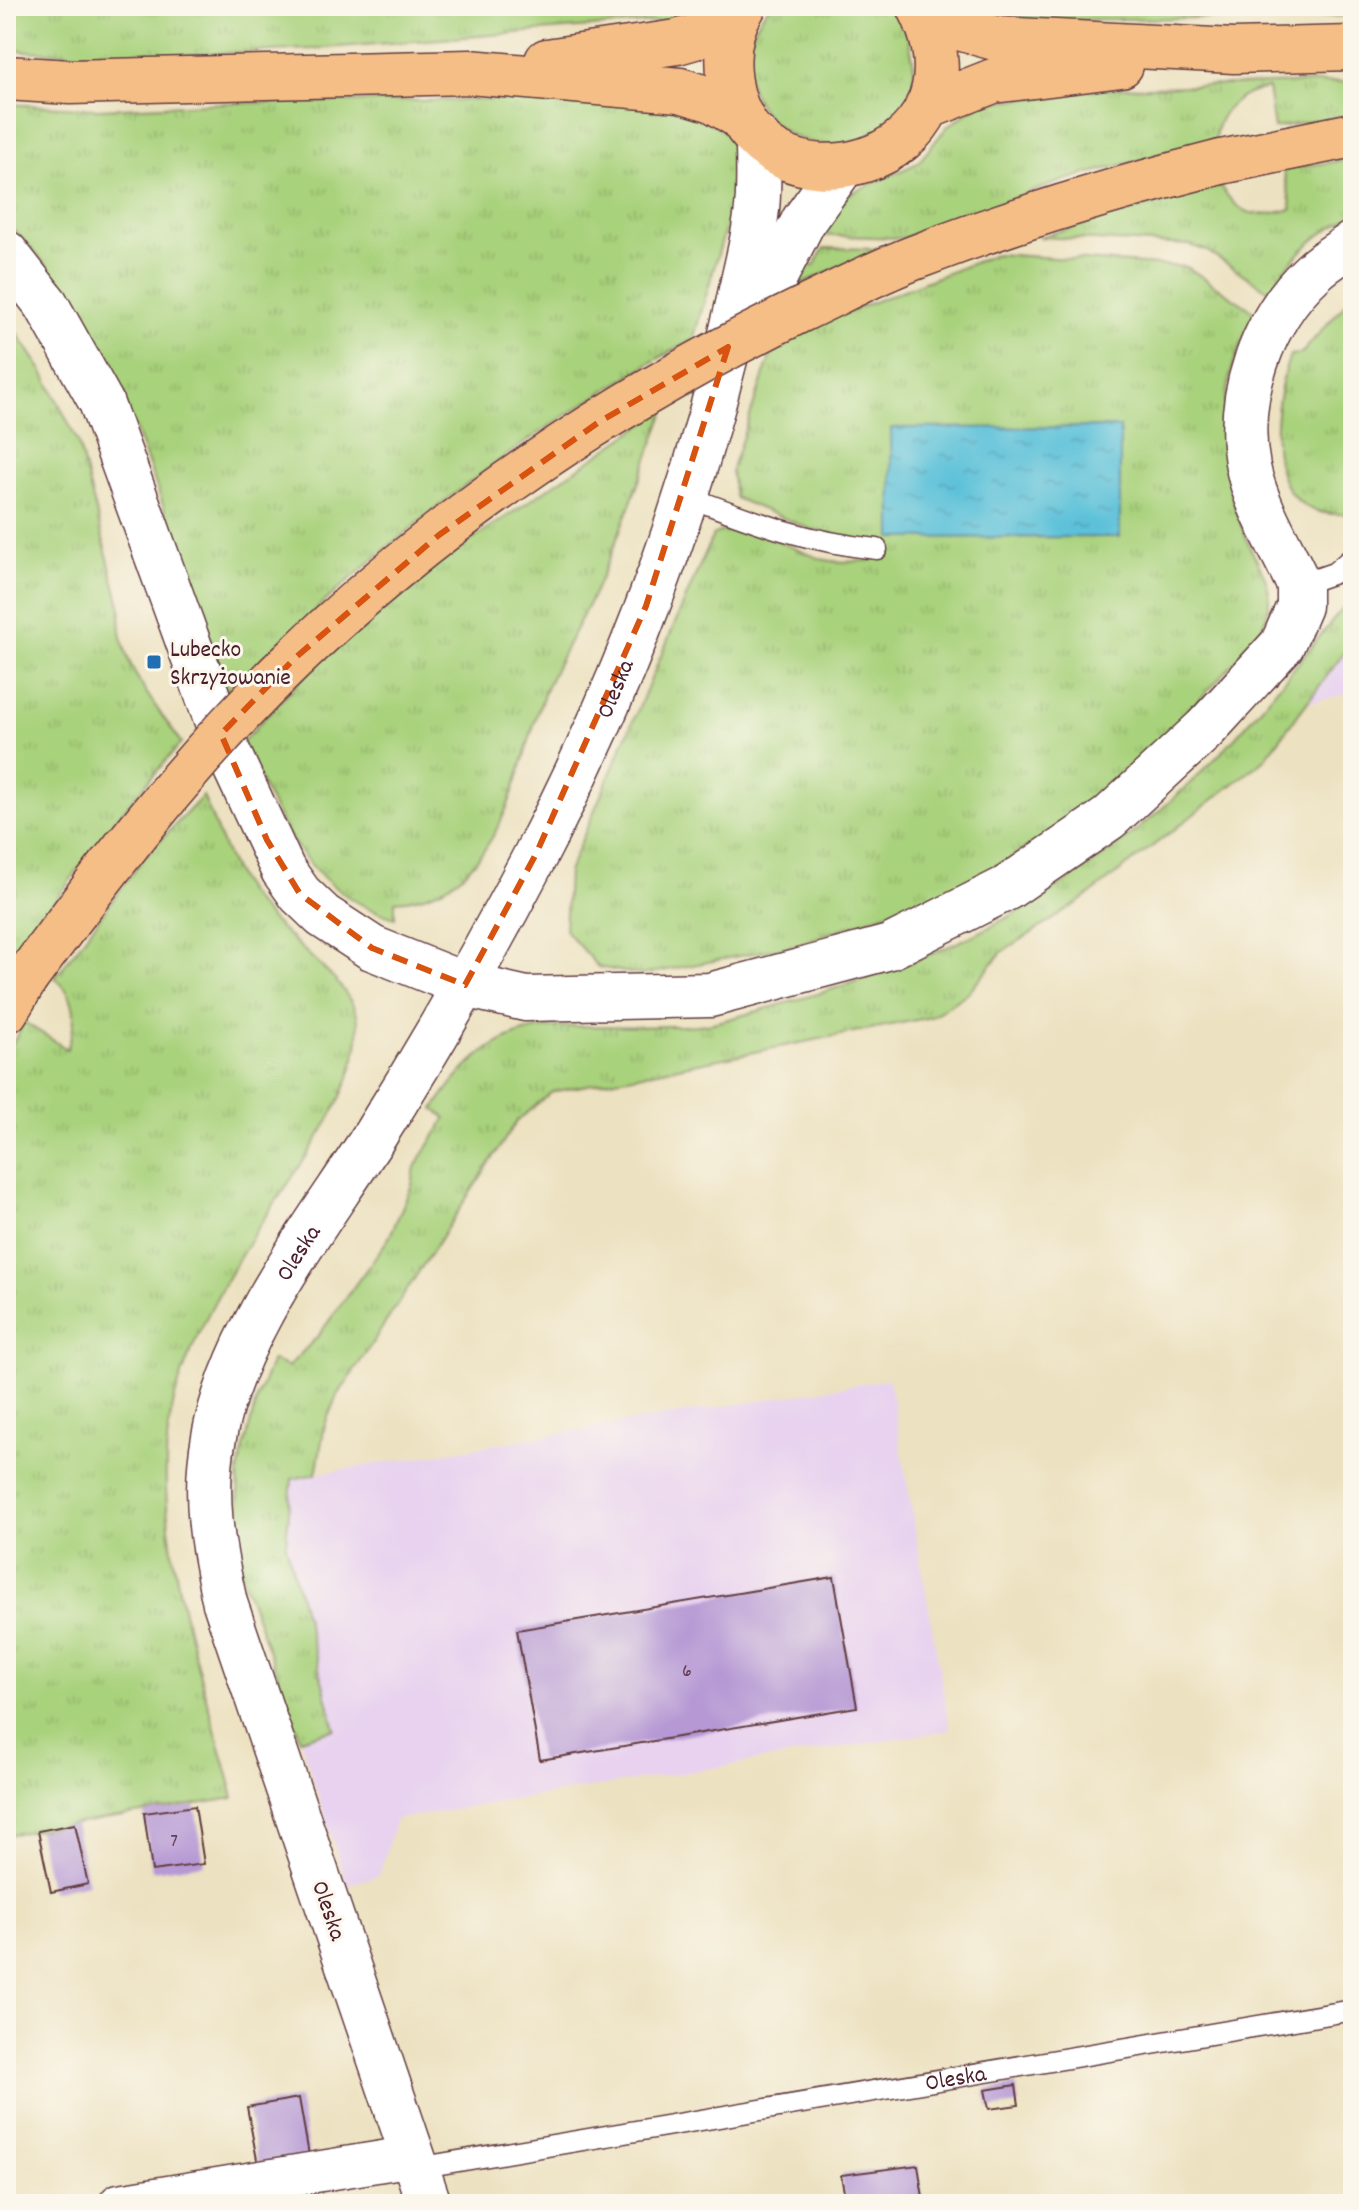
<svg xmlns="http://www.w3.org/2000/svg" width="1359" height="2210" font-family="Dekko,sans-serif">
<style>
.built{fill:#e8d2ef}
.grass{fill:url(#grass-tufts);stroke:#7a7854;stroke-width:2}
.water{fill:url(#water-ripples);stroke:#527082;stroke-width:2}
.building{fill:#b598d4}
.lines{fill:none;stroke-linecap:round;stroke-linejoin:round}
.service-casing{stroke:#623c41;stroke-width:23}
.minor-casing{stroke:#623c41;stroke-width:43}
.tertiary-casing{stroke:#623c41;stroke-width:47}
.primary-casing{stroke:#623c41;stroke-width:47}
.trunk-casing{stroke:#623c41;stroke-width:47}
.service{stroke:#fff;stroke-width:20}
.minor{stroke:#fff;stroke-width:40}
.tertiary{stroke:#fff;stroke-width:44}
.primary{stroke:#f6be87;stroke-width:44}
.trunk{stroke:#f6be87;stroke-width:44}
.trunk-bridge-casing{stroke:#623c41;stroke-width:47;stroke-linecap:butt}
.trunk-bridge{stroke:#f6be87;stroke-width:44}
.marked{fill:none;stroke:#d8530f;stroke-width:6;stroke-dasharray:16 10;stroke-linejoin:round}
.poi-dot{fill:#1f6fb2;stroke:#fbf7ec;stroke-width:3}
.labels{text-anchor:middle;stroke-width:6;stroke-linejoin:round;paint-order:stroke}
.number-label{font-size:20px;fill:#653d55}
.poi-label{font-size:24px;fill:#4a1f2b;stroke:#fbf7ec;text-anchor:start}
.street-label{font-size:24px;fill:#4a1f2b;stroke:#fbf7ec}
</style>
<defs>
<pattern id="grass-tufts" width="24" height="20" patternUnits="userSpaceOnUse" patternTransform="scale(2)"><rect width="24" height="20" fill="#a9d27c"/><path d="M3 7l-1-3M5 7V3M7 7l1-3M15 17l-1-3M17 17v-4M19 17l1-3" fill="none" stroke="#93b46b"/></pattern>
<pattern id="water-ripples" width="26" height="14" patternUnits="userSpaceOnUse" patternTransform="scale(2)"><rect width="26" height="14" fill="#5bc1d9"/><path d="M2 4q2-2 4 0t4 0M15 11q2-2 4 0t4 0" fill="none" stroke="#51a5ba"/></pattern>
</defs>
<rect width="100%" height="100%" fill="#fbf7ec"/>
<filter id="ink" filterUnits="userSpaceOnUse"><feTurbulence type="fractalNoise" baseFrequency=".0125" numOctaves="2"/><feDisplacementMap in="SourceGraphic" scale="16" xChannelSelector="R" yChannelSelector="G"/><feConvolveMatrix kernelMatrix="1 2 1 2 8 2 1 2 1" color-interpolation-filters="sRGB"/></filter>
<filter id="wash" filterUnits="userSpaceOnUse"><feTurbulence type="fractalNoise" baseFrequency=".006" numOctaves="4" result="noise"/><feDisplacementMap in="SourceGraphic" scale="32" xChannelSelector="R" yChannelSelector="G"/><feGaussianBlur stdDeviation="1.8" result="paint"/><feColorMatrix in="noise" values="0 0 0 0 0 0 0 0 0 0 0 0 0 0 0 0 0 1.4 0 .05"/><feComposite in="paint" operator="in"/></filter>
<g filter="url(#wash)">
<rect width="100%" height="100%" fill="#ece1c0"/>
<path class="built" d="M1353,641V692L1303,704Z
M889,1379L950,1730L396,1819L379,1875L347,1885L300,1739L335,1729L286,1544L292,1478Z"/>
<path class="grass" d="M6,6H696L667,21L313,49L138,57L6,50Z
M770,6H893C905,19 907,33 911,50C936,153 775,184 749,80C743,54 752,25 770,6Z
M970,6H1353V16L1040,20L976,10Z
M1353,82V114L1274,128L1268,88C1240,93 1217,110 1215,140L1065,180L903,238L814,235L849,194L918,163L947,127L980,104L1106,88Z
M659,98C731,133 738,124 747,208L732,206L693,340C660,355 629,376 598,395C462,478 342,581 228,692C209,632 187,573 166,513C125,400 98,308 6,223V104L99,109L226,103Z
M1353,159V216C1316,232 1291,259 1269,291L1207,251L1190,245L1039,237L1221,186C1239,218 1260,218 1292,209L1283,169Z
M824,248L878,249L793,288L802,264L814,266Z
M996,254L1187,267L1256,313C1228,363 1216,415 1227,472C1231,495 1239,522 1248,543C1256,561 1270,580 1269,600C1269,615 1262,627 1255,640L1116,790L971,884L795,945L641,975L598,967L565,930L568,872L713,535C746,518 789,549 822,559C838,564 857,561 873,560L874,543L810,529L735,498L731,471L776,340Z
M1353,295V513C1258,526 1269,416 1290,355L1301,354Z
M6,317L43,372L78,442L121,609C114,660 155,703 181,743L115,820L17,952L6,946V425L12,424L6,399Z
M666,409C642,470 622,532 595,591C579,625 560,655 546,689C523,747 516,814 474,863C453,888 427,899 395,901V918C306,892 278,819 242,742L321,658L411,581Z
M1353,597V641L1264,760L1084,899L1001,953L969,992L931,1017L552,1092L517,1121L335,1400L325,1424L316,1474L292,1479L286,1544L335,1729L300,1739L241,1574L238,1471L257,1398L272,1360L288,1367L318,1336L389,1238L412,1185L415,1167L446,1118L434,1109C502,1003 559,1031 667,1026C685,1026 703,1026 721,1021C808,998 897,972 978,933C1065,890 1148,827 1216,758C1265,708 1307,649 1353,597Z
M203,796C216,826 227,862 245,889C262,915 303,948 326,971C338,982 356,1004 358,1021C364,1094 287,1179 251,1239C221,1287 190,1342 175,1397C142,1514 204,1682 234,1798L6,1835V1056L24,1022L67,1049C77,1022 79,998 55,978L146,855Z"/>
<path class="water" d="M1120,427V537L892,538L891,428Z"/>
<g id="blocks">
<path class="building" d="M834,1577L857,1707L540,1760L517,1630Z
M195,1806L204,1864L152,1871L144,1813Z
M75,1824L88,1884L51,1892L38,1831Z
M1016,2085L1019,2105L989,2109L985,2090Z
M299,2098L309,2155L258,2165L247,2107Z
M918,2165L924,2204H846L841,2175Z"/>
</g>
</g>
<g filter="url(#ink)">
<use href="#blocks" fill-opacity="0" stroke="#623c41" stroke-width="2"/>
<g class="lines">
<g class="service-casing">
<g id="service">
<path d="M686,496C752,521 806,542 877,549"/>
<path d="M1299,585L1334,573L1353,557"/>
<path id="s1" d="M417,2168L1353,2010"/>
</g>
</g>
<g class="minor-casing">
<path id="minor" d="M119,2204L413,2156"/>
</g>
<g class="tertiary-casing">
<g id="tertiary">
<path d="M6,253L46,304L101,402L228,752L283,870L300,894L323,916L372,948L465,985L526,999L710,995L890,947L1007,888L1109,818L1205,729L1282,645L1299,606V585C1282,548 1256,507 1248,467C1234,399 1262,319 1313,272C1325,261 1340,252 1353,243"/>
<path d="M748,330L804,220L842,167"/>
<path id="s2" d="M429,2204L225,1603C212,1546 203,1495 214,1437C234,1329 317,1226 375,1135C432,1045 485,952 534,858C625,684 696,495 738,304C744,275 752,246 756,217C760,192 758,164 758,138"/>
</g>
</g>
<g class="primary-casing">
<path id="primary" d="M744,6C729,29 726,56 730,82C752,230 1002,168 919,6
M921,6L959,28L998,39L1234,51L1353,48
M927,107L993,81L1121,65"/>
</g>
<g class="trunk-casing">
<path id="trunk" d="M547,61L677,42L708,33L739,14
M6,78L70,82L469,72L680,90L713,100L742,118
M1221,162L1353,135
M6,1011L26,978"/>
</g>
<use href="#service" class="service"/>
<use href="#minor" class="minor"/>
<use href="#tertiary" class="tertiary"/>
<use href="#primary" class="primary"/>
<use href="#trunk" class="trunk"/>
<g class="trunk-bridge-casing">
<path id="trunk-bridge" d="M26,978C109,865 193,756 294,659C441,517 617,399 801,310C839,292 876,272 916,257C1015,219 1118,188 1221,162"/>
</g>
<use href="#trunk-bridge" class="trunk-bridge"/>
</g>
</g>
<path class="marked" d="M728,347L646,606L536,854L465,985L372,948L300,894L267,840L221,734L295,658L439,535L599,422Z"/>
<rect class="poi-dot" x="146" y="654" width="16" height="16" rx="4"/>
<g class="labels">
<g class="number-label">
<text x="687" y="1676">6</text>
<text x="174" y="1846">7</text>
</g>
<g class="poi-label">
<text x="170" y="656">Lubecko<tspan x="170" dy="28">Skrzyżowanie</tspan></text>
</g>
<g class="street-label">
<text dy="8" stroke="none"><textPath href="#s2" startOffset="1654">Oleska</textPath></text>
<text dy="8" stroke="none"><textPath href="#s2" startOffset="1006">Oleska</textPath></text>
<text transform="translate(330 1910) rotate(71)" y="8">Oleska</text>
<text dy="8" stroke="none"><textPath href="#s1" startOffset="546">Oleska</textPath></text>
</g>
</g>
<rect width="1359" height="2210" fill="none" stroke="#fbf7ec" stroke-width="32"/>
</svg>
